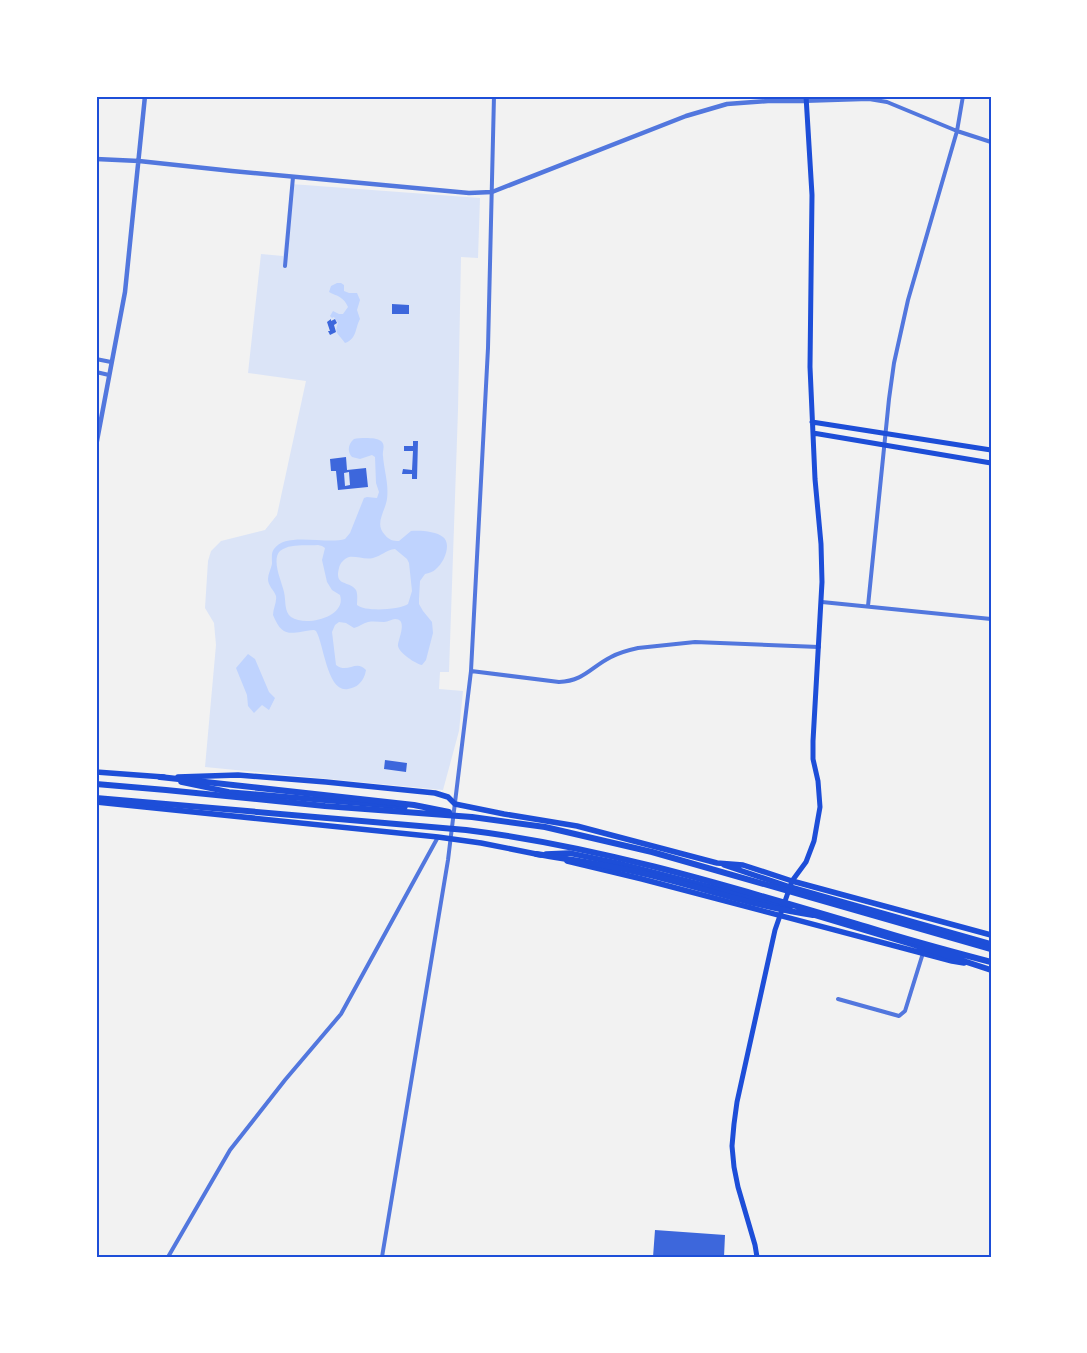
<svg xmlns="http://www.w3.org/2000/svg" width="1087" height="1353" font-family="Cabin,sans-serif">
<style>
.green{fill:#dbe4f7}
.water{fill:#bfd3fe;fill-rule:evenodd}
.building{fill:#3d67dc;fill-rule:evenodd}
.lines{fill:none;stroke-linecap:round;stroke-linejoin:round}
.minor{stroke:#5277de;stroke-width:4}
.tertiary{stroke:#5277de;stroke-width:4.5}
.secondary{stroke:#1d4ed8;stroke-width:5}
.primary{stroke:#1d4ed8;stroke-width:5.5}
.trunk{stroke:#1d4ed8;stroke-width:6}
.neatline{fill:none;stroke:#1d4ed8;stroke-width:2}
</style>
<rect width="100%" height="100%" fill="#f2f2f2"/>
<path class="green" d="M291,184L480,198L478,258L461,257L458,410L449,672H440L439,689L463,691L459,731L443,790L205,767L216,645L214,623L205,608L208,561L211,551L221,541L265,530L277,515L306,381L248,373L261,254L283,256Z"/>
<path class="water" d="M337,283H341L344,285V291L349,293H357L360,300L357,310L360,319C355,328 357,339 345,343C338,333 334,334 338,323L334,317L332,318L330,316L333,311L339,314H343L348,307C344,297 337,296 329,292L331,286Z
M354,439C360,438 375,437 381,441C386,445 382,451 383,456C384,470 389,484 387,499C385,512 374,524 385,535C389,540 393,541 399,541L411,531C419,530 436,531 443,537C452,544 444,563 436,569C433,572 429,573 425,574L420,581L419,599V604L423,611L432,622L433,633L426,660L422,665C416,664 399,653 398,646C397,641 409,619 395,619C392,619 388,622 384,622C379,622 374,621 368,622C363,623 359,627 354,628L346,623L339,622L335,625L332,632L336,665C348,674 356,659 366,670C365,676 363,680 359,684C356,687 352,688 348,689C327,693 324,644 316,631L314,630C292,632 283,640 273,615C273,609 277,602 276,596C274,590 268,586 268,579C268,574 271,569 272,564C272,558 271,553 274,549C286,531 327,545 345,539L350,533L364,498L367,497L377,498L379,492L376,483L375,457L372,455L360,459L352,457C347,452 348,444 354,439ZM318,545L322,546L325,548L322,560L327,582L332,590L340,595C347,617 306,627 291,617C284,612 286,600 284,592C282,582 271,560 280,551C290,543 306,546 318,545ZM395,549L407,559L409,563L412,591L408,604C399,610 365,612 357,605C357,601 358,594 356,590C349,580 334,587 339,568C340,563 344,559 349,557C357,556 365,560 373,558C381,556 386,550 395,549Z
M248,654L255,659L269,692L275,698L269,710L262,705L254,713L248,706L247,695L236,668Z"/>
<path class="building" d="M392,304L409,305V314H392Z
M331,319V321L335,319L337,323L334,325L336,332L330,335L328,331H330L327,322Z
M413,441H418L417,479H412V474H402L403,469L412,470L413,451H404V446H413Z
M346,457L347,470L366,468L368,487L338,490L336,471H331L330,459ZM349,472L350,485L345,486L344,473Z
M385,760L407,763L406,772L384,769Z
M655,1230L725,1235L724,1257H653Z"/>
<g class="lines">
<path class="minor" d="M806,101L869,99L887,102L957,131L991,142
M285,266L293,177
M96,359L111,362
M96,372L109,375
M822,602L991,619
M868,606L889,399L894,363L908,300L957,131L963,96
M471,671L559,682C584,681 591,667 611,657C620,652 629,650 638,648L695,642L819,647
M838,999L899,1016L905,1011L923,953
M168,1257L230,1150L285,1080L341,1014L438,837
M382,1257L448,860L471,671L488,348L494,96"/>
<path class="tertiary" d="M96,159L139,161L232,171L469,193L492,192L686,116L727,104L768,101H806
M96,446L125,292L145,96"/>
<path class="secondary" d="M812,422L991,450
M813,433L991,463
M757,1257L755,1245L738,1187L734,1167L732,1146L734,1124L737,1102L775,930L792,881L806,862L814,841L820,807L818,781L813,759V741L822,582L821,544L815,479L810,367L812,195L806,96"/>
<path class="primary" d="M96,772L164,777
M178,777L238,775L326,782L435,793L448,797L455,804L504,814L577,826L717,863L743,865L792,881L991,935
M181,782L229,792L405,807
M96,802L438,837L481,843L541,855
M546,854L569,853L617,863L757,899L790,908
M567,861L642,879L952,961L964,963
M724,865L790,887L991,944
M811,914L931,950"/>
<path class="trunk" d="M160,777L414,805L449,812
M96,784L166,790L325,806L472,817L545,827L652,852L991,949
M96,798L466,830C603,847 735,888 867,927C908,940 949,951 991,962
M536,854C573,860 609,865 646,874C701,887 756,907 813,915
M927,949L991,970"/>
</g>
<rect width="1087" height="1353" fill="none" stroke="#ffffff" stroke-width="195"/>
<rect x="98" y="98" width="892" height="1158" class="neatline"/>
</svg>
